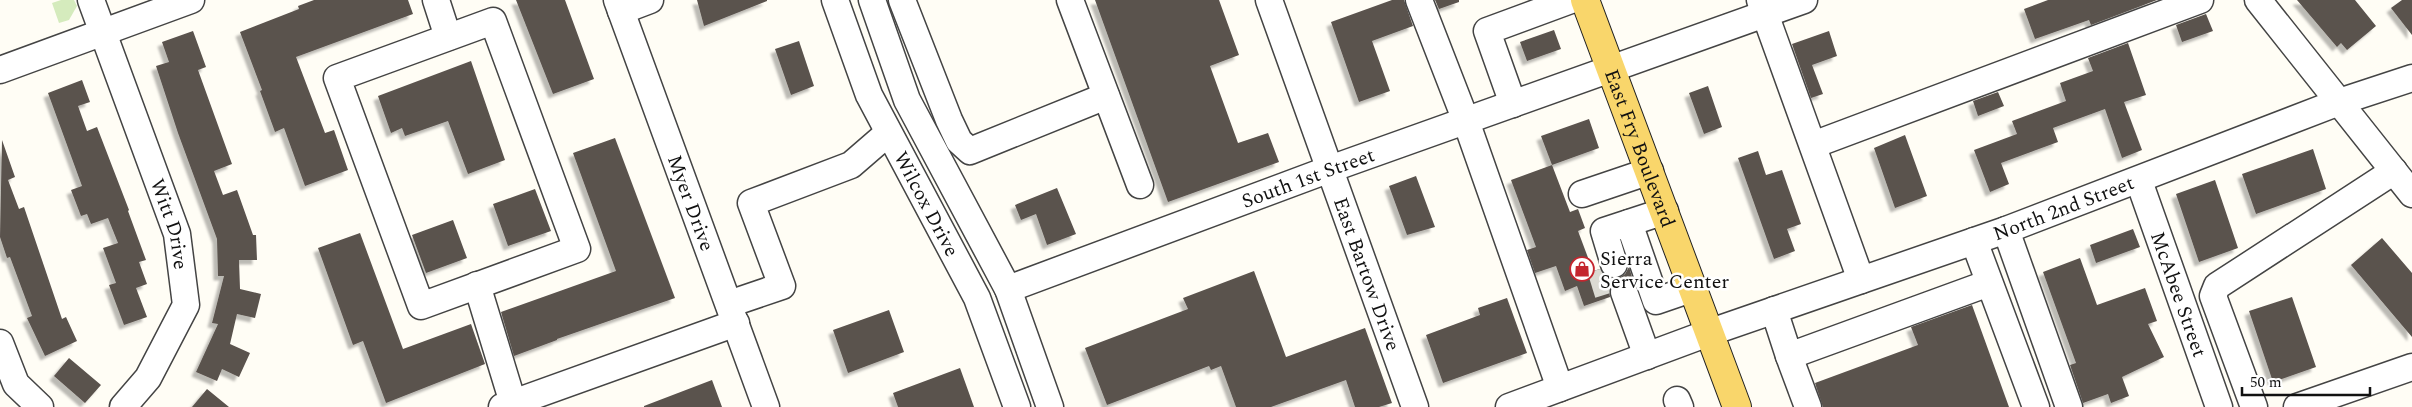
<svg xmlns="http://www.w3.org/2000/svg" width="2412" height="407" font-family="Spectral,serif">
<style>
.green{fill:#d5ebbd}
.building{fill:#5a524d;filter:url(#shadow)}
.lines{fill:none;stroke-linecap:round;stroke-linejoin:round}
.minor-tunnel{stroke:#dbdad3;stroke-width:26;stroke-dasharray:26 13;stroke-linecap:butt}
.minor-casing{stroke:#444;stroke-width:29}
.major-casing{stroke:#222;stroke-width:30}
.minor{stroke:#fff;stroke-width:26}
.major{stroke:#f9d66b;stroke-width:28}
.labels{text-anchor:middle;stroke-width:5;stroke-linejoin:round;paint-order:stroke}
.street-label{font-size:20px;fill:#111;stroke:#fff}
.poi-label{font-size:20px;fill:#111;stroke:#fff;text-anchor:start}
</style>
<defs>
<filter id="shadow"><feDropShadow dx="-4.5" dy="4.5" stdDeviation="1" flood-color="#0004"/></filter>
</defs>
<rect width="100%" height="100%" fill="#fffdf5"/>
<path class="green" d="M61,0H74L77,6L69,20L59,23L52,3Z"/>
<path class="building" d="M314,0H408L413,14L296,57L325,133L334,130L348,170L305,186L284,128L275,132L260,91L262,90L240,32L299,9L298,6Z
M516,0H565L594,79L553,94Z
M697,0H767V1L704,26Z
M1095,0H1219L1239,55L1210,66L1238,143L1268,133L1279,162L1168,202Z
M1392,0H1404L1413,26L1372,41L1390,91L1359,102L1331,22Z
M1435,0H1459V2L1439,9Z
M2048,0H2157L2091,25L2089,20L2035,39L2024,9Z
M2297,0H2355L2376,26L2347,50L2341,43L2337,47Z
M2402,0H2412V35L2391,8Z
M2206,14L2213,31L2182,42L2176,25Z
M1554,30L1561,49L1527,61L1520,42Z
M193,31L206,67L198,70L232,164L214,171L223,195L237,190L253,235H256L257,260H239L240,289L261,294L255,318L237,314L230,344L250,353L239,377L222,369L217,381L196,372L218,324L212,323L224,276H218L217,239L178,133L156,66L169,62L162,42Z
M1829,31L1837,56L1812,65L1823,94L1811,98L1792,44Z
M799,41L814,86L791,95L775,49Z
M2128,43L2146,95L2124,102L2142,150L2122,158L2105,109L2053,128L2058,142L2001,163L2009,184L1990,192L1974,150L2017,134L2012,121L2066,101L2060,83L2093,71L2088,58Z
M471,61L505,160L468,174L448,121L405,136L402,128L391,133L378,96Z
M82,80L90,102L78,106L87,131L97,127L129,210L128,211L146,260L139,262L147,284L136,288L147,317L124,325L109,285L116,283L103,248L118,243L108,218L91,224L87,214L81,216L71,190L82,186L48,93Z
M1708,86L1722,127L1704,134L1689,93Z
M1998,92L2004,106L1978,116L1973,101Z
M1589,119L1599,148L1552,165L1541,136Z
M1905,135L1927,196L1895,208L1874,148Z
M615,138L675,298L557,339V340L514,356L501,312L616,271L573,153Z
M2,140L15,177L8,180L19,209L24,207L62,319L66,317L77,341L45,356L27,318L32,316L10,257L7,258L0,237Z
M2313,149L2326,189L2256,214L2242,174Z
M1758,151L1766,175L1782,170L1801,224L1787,229L1795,251L1774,259L1738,158Z
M1552,165L1570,212L1578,209L1585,228L1578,231L1593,271L1600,269L1604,275L1610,278H1618L1612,283L1609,289L1610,297L1584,306L1577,286L1565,291L1556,266L1535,273L1527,250L1536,247L1511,180Z
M1416,176L1435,227L1407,235L1389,186Z
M2215,180L2238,248L2199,262L2176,194Z
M1057,188L1076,234L1047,245L1036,214L1021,220L1015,205Z
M535,189L551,231L508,246L493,204Z
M453,220L467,258L426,273L412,235Z
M2133,229L2140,247L2096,263L2090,245Z
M360,233L403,349L471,324L485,364L386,403L363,341L353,345L318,248Z
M2382,238L2412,273V337L2351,265Z
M2080,258L2097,305L2145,288L2157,321L2148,324L2164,357L2122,377L2129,396L2111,403L2108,394L2083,403L2070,365L2076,363L2043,272Z
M1629,267L1633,280L1626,277L1619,278L1625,274Z
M1254,271L1286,357L1365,328L1392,403L1379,407H1355L1346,380L1271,407H1236L1221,366L1211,370L1209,366L1107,405L1085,348L1188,309L1183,298Z
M2292,297L2316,367L2273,382L2249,311Z
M1507,298L1527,353L1443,383L1426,335L1480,315L1478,308Z
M1972,305L2009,407H1823L1815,383L1918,345L1911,327Z
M889,310L904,352L848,373L833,330Z
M69,358L101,385L85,403L54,376Z
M960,368L974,407H898L893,393Z
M712,380L722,407H644V406Z
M207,389L229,407H192Z"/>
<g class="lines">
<path class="minor-tunnel" d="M1600,269L1609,298"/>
<g class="minor-casing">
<g id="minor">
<path id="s1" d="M91,0L177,234L186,305L148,378L123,407"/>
<path d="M436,0L448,37"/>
<path id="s2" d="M617,0L766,407"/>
<path id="s3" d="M835,0L869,95L977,298L1017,407"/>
<path d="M872,0L907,100L1008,289L1050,407"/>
<path d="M902,0L949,120L959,141L970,151L1106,96"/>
<path d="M1070,0L1140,185"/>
<path id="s4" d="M1269,0L1415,407"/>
<path d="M1419,0L1466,121L1560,388"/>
<path d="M1760,0L1861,280"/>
<path d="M2258,0L2412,194"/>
<path d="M621,11L650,0"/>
<path d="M493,21L577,249L421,306L337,78Z"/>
<path d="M0,70L191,0"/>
<path d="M1513,104L1487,31L1571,0"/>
<path d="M1813,145L2200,0"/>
<path id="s5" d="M2139,181L2219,407"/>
<path d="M1582,194L1650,171"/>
<path d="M1629,223L1656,301L1694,288"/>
<path d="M2006,230L2069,407"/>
<path d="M1974,241L2036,407"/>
<path d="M1614,264L1604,231L1665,211"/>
<path d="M477,285L513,403"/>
<path id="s6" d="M1008,289L1330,169L1804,0"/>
<path d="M1624,292L1647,356"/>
<path d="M729,304L782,286L751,203L851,165L888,133"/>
<path d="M1774,310L1789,356L1989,283"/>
<path d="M0,343L16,384L40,407"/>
<path d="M1789,356L1808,407"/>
<path d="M1677,400L1680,407"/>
<path d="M502,407L736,323"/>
<path id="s7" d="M1509,407L1711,332L2006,230L2339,102L2412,78"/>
<path d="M2254,407L2213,296L2217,286L2394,171"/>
<path d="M2297,407L2412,367"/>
</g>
</g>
<g class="major-casing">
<g id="major">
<path id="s8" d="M1585,0L1737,407"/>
</g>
</g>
<use href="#minor" class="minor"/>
<use href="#major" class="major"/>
</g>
<defs>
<g id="shop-ring" transform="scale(1.25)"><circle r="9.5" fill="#fff" stroke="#c4262e" stroke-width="1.5"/><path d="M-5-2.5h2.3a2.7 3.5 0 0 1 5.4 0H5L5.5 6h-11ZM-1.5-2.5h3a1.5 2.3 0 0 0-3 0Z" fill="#c4262e"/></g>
</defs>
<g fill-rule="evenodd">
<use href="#shop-ring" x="1582" y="269"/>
</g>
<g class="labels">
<g class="street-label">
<text dy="7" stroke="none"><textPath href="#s8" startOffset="158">East Fry Boulevard</textPath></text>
<text dy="7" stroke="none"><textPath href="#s6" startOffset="320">South 1st Street</textPath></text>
<text dy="7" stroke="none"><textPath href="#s2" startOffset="216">Myer Drive</textPath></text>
<text dy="7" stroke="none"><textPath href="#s3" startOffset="224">Wilcox Drive</textPath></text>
<text dy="7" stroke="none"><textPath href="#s7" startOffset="589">North 2nd Street</textPath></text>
<text dy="7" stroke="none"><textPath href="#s1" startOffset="238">Witt Drive</textPath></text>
<text dy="7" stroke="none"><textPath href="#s4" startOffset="291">East Bartow Drive</textPath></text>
<text dy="7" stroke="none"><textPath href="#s5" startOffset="120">McAbee Street</textPath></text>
</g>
<g class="poi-label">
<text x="1600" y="265">Sierra<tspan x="1600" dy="23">Service Center</tspan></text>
</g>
</g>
<path d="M2242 387v8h128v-8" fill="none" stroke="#111111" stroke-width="2.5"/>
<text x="2250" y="387" font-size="15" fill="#111111" stroke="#ffffff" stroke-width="4" paint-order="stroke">50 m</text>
</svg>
